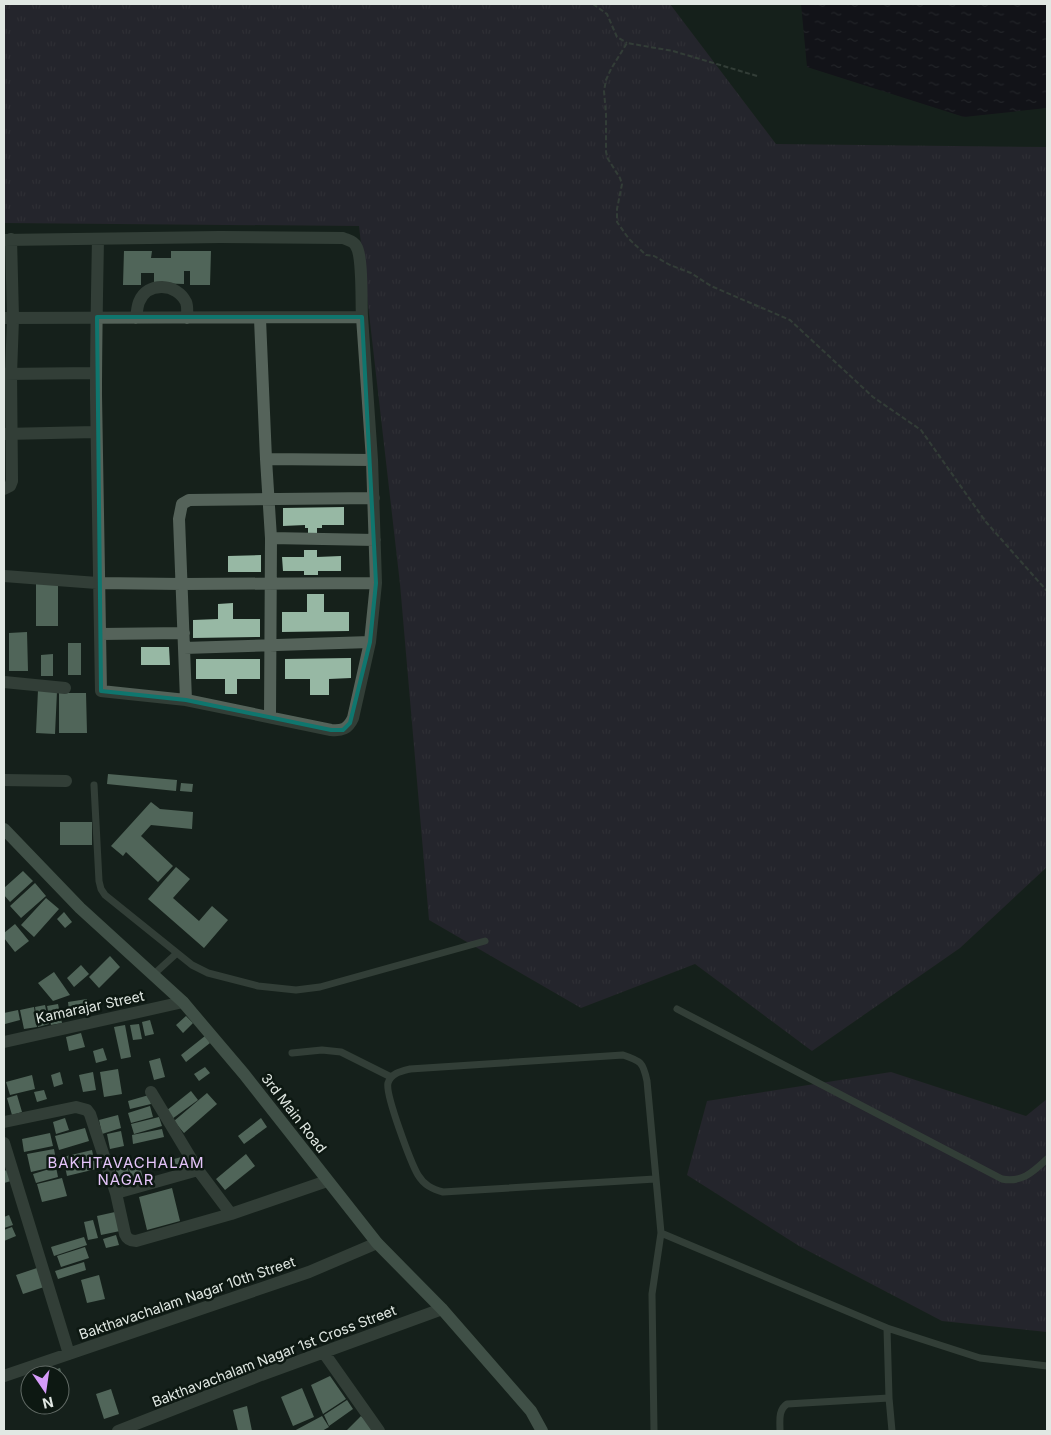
<svg xmlns="http://www.w3.org/2000/svg" width="1051" height="1435" font-family="Inter,sans-serif">
<style>
.grass{fill:url(#grass-tufts)}
.water{fill:url(#water-ripples)}
.building{fill:#97b8a4}
.lines{fill:none;stroke-linecap:round;stroke-linejoin:round}
.path{stroke:#56605a;stroke-width:2;stroke-dasharray:5 2.5;stroke-linecap:butt}
.lane{stroke:#55635a;stroke-width:7}
.street{stroke:#55635a;stroke-width:12}
.secondary{stroke:#748a7c;stroke-width:12}
.marked{fill:none;stroke:#0f766e;stroke-width:4;stroke-linejoin:round}
.labels{text-anchor:middle;stroke-width:5;stroke-linejoin:round;paint-order:stroke}
.street-label{font-size:14px;fill:#e1e8e3;stroke:#0d1812}
.neighbourhood-label{font-size:15px;letter-spacing:1px;fill:#e5c5fa;stroke:#0d1812}
</style>
<defs>
<pattern id="grass-tufts" width="24" height="20" patternUnits="userSpaceOnUse" patternTransform="scale(1.25)"><rect width="24" height="20" fill="#372a40"/><path d="M3 7l-1-3M5 7V3M7 7l1-3M15 17l-1-3M17 17v-4M19 17l1-3" fill="none" stroke="#4a3f52"/></pattern>
<pattern id="water-ripples" width="26" height="14" patternUnits="userSpaceOnUse" patternTransform="scale(1.25)"><rect width="26" height="14" fill="#0e0315"/><path d="M2 4q2-2 4 0t4 0M15 11q2-2 4 0t4 0" fill="none" stroke="#312837"/></pattern>
</defs>
<rect width="100%" height="100%" fill="#16211b"/>
<path class="grass" d="M4,4H670L776,144L1047,147V867L960,948L812,1051L695,964L581,1008L429,920L400,584L359,226L4,223Z
M891,1072L1026,1116L1047,1099V1332L942,1321L799,1246L687,1175L707,1101Z"/>
<path class="water" d="M801,4H1047V108L964,117L807,67Z"/>
<path class="building" d="M124,251H152L151,258H171V251H211L210,285H190V271H184V284L154,283V273H141V285H123Z
M344,507V525H322V528H317V533H308V528H305V525L283,526V508Z
M304,550H317V557L341,556V571H318V575H304V571H283L282,557H304Z
M261,555V572H228V556Z
M36,584H58V626H36Z
M307,594H324V612H349V631L282,632V612H307Z
M233,603V619H260V637L193,638V620L218,619V604Z
M27,632L28,671H9V633Z
M68,643H81V675H68Z
M141,647H169L170,665H141Z
M53,654V676H41V655Z
M351,658V678L329,679V695H310V679H285V659Z
M196,659H260V679H237V694H225V679H196Z
M38,690L57,691L55,734L36,733Z
M59,693H86L87,733H59Z
M108,774L177,780L176,791L107,784Z
M181,783L193,784L192,792L180,791Z
M151,802L160,809L193,812L192,829L151,825L141,836L173,866L158,882L126,852L123,856L111,846Z
M60,822H92V845H60Z
M176,867L190,879L173,898L199,921L212,906L228,920L204,948L148,899Z
M23,871L33,881L10,902L4,895V888Z
M35,883L46,896L21,918L10,906Z
M46,898L59,909L34,937L21,925Z
M64,912L72,922L65,928L57,919Z
M15,924L29,941L15,952L4,938V933Z
M110,956L120,967L99,988L89,977Z
M81,965L89,974L74,987L67,978Z
M54,972L70,995L53,1001L38,983Z
M87,999L88,1008L69,1011L68,1002Z
M58,1004L62,1023L51,1025L47,1006Z
M45,1005L49,1024L38,1027L35,1007Z
M34,1007L37,1027L24,1029L20,1010Z
M18,1010L20,1020L5,1024L4,1013Z
M186,1016L193,1023L183,1033L176,1025Z
M150,1020L154,1034L145,1036L142,1022Z
M139,1024L142,1039L133,1040L130,1025Z
M125,1025L131,1057L121,1059L114,1027Z
M81,1033L85,1047L69,1051L66,1037Z
M205,1036L210,1043L186,1062L181,1055Z
M103,1048L107,1060L96,1063L93,1051Z
M160,1058L165,1077L154,1080L149,1061Z
M205,1067L210,1073L199,1081L194,1074Z
M118,1069L122,1094L104,1097L100,1072Z
M60,1072L63,1084L54,1087L51,1075Z
M93,1072L96,1090L83,1092L79,1075Z
M32,1075L35,1089L10,1095L6,1082Z
M44,1090L47,1099L37,1102L34,1092Z
M191,1091L198,1100L172,1119L166,1111Z
M207,1093L217,1104L184,1133L174,1121Z
M17,1095L22,1112L12,1115L7,1098Z
M149,1095L151,1104L130,1109L128,1101Z
M150,1106L153,1117L131,1123L128,1113Z
M118,1115L121,1128L102,1134L99,1120Z
M159,1117L162,1126L134,1134L131,1124Z
M65,1118L69,1130L56,1134L53,1122Z
M261,1118L267,1127L244,1144L238,1136Z
M85,1128L89,1141L59,1150L55,1136Z
M162,1129L164,1137L133,1144L132,1135Z
M121,1131L124,1146L110,1149L107,1134Z
M50,1133L53,1146L24,1152L22,1139Z
M54,1149L57,1166L31,1172L27,1154Z
M92,1150L96,1169L67,1176L63,1157Z
M246,1154L255,1166L225,1190L216,1179Z
M189,1155L193,1172L179,1175L174,1159Z
M138,1158L143,1178L132,1181L127,1161Z
M126,1160L131,1182L120,1185L114,1163Z
M56,1167L58,1177L36,1183L33,1174Z
M7,1170L11,1181L4,1183V1171Z
M62,1178L67,1196L42,1202L37,1184Z
M172,1188L180,1221L147,1230L139,1197Z
M115,1212L120,1231L101,1235L97,1216Z
M9,1215L13,1225L4,1228V1217Z
M93,1220L98,1238L88,1240L84,1222Z
M12,1227L16,1236L4,1241V1230Z
M116,1235L119,1245L106,1248L103,1239Z
M84,1237L87,1245L54,1256L51,1247Z
M85,1247L89,1258L61,1267L57,1256Z
M84,1262L86,1270L58,1279L55,1271Z
M37,1268L44,1287L23,1294L16,1275Z
M99,1275L105,1299L87,1303L81,1280Z
M60,1368L68,1395L60,1397V1375H40Z
M330,1376L346,1399L323,1414L311,1385Z
M302,1388L314,1417L293,1426L281,1397Z
M111,1389L119,1414L104,1419L96,1394Z
M347,1400L353,1409L329,1426L324,1415Z
M247,1406L252,1431H238L233,1410Z
M322,1416L329,1427L322,1431H294Z
M361,1416L376,1431H346Z"/>
<g class="lines">
<path class="path" d="M593,4L607,14L617,37L627,43
M757,76L673,51L627,43L611,69L606,80L604,91L606,114V152L608,159L620,178L622,184L617,209V222L629,239L646,255L654,256L670,265L691,273L711,286L790,320L873,397L921,430L986,522L1047,591"/>
<path class="lane" d="M94,785L99,881L101,889L105,895L192,965L208,973L258,986L296,990L320,987L485,941
M153,975L177,953
M677,1009L1002,1179C1022,1183 1033,1172 1047,1159
M292,1053L322,1050L341,1052L391,1077
M661,1233L887,1328L889,1398
M887,1328L980,1358L1047,1366
M654,1431L652,1294L661,1233L647,1081C643,1062 641,1061 623,1055L410,1069C402,1071 391,1073 388,1083C385,1094 411,1163 418,1175C424,1185 432,1189 443,1192L655,1179
M780,1431C780,1421 778,1410 787,1404L889,1398L892,1431"/>
<path class="street" d="M4,240L220,237L343,238C347,240 354,241 356,246C363,256 361,303 362,317
M4,318L362,317L372,460L376,583L370,642L353,718C348,729 342,731 331,730L186,700L101,691L96,395C96,343 97,291 98,239
M136,318C137,313 137,307 139,302C147,281 177,283 186,302C188,307 187,313 187,318
M260,319L266,459L271,538L270,717
M4,374L96,373
M4,434L96,432
M266,459L372,460
M4,489L10,486L12,481L11,374L13,318L11,239
M271,538L375,540
M4,576L97,583L182,584L376,583
M101,634L184,633
M184,648L370,642
M4,682L65,688
M186,700L179,519L182,504L189,500L374,498
M4,780L66,781
M4,1042L183,1002
M151,1092L198,1170
M4,1122L76,1107L87,1110L90,1114L116,1193L125,1234C127,1239 130,1241 136,1241L231,1214L327,1181
M4,1143L69,1354
M116,1193L198,1170L231,1214
M324,1353L379,1431
M4,1376L309,1272L377,1243
M118,1431L261,1375L442,1309"/>
<path class="secondary" d="M4,829L80,908L183,1002L244,1074L377,1243L442,1309L531,1411L542,1431"/>
</g>
<path d="M0 0H1051V1435H0ZM97,317H362L376,583L370,642L350,723L343,730H331L186,700L101,691Z" fill="#16211b" fill-opacity=".55" fill-rule="evenodd"/>
<path class="marked" d="M97,317H362L376,583L370,642L350,723L343,730H331L186,700L101,691Z"/>
<g class="labels">
<g class="street-label">
<text transform="translate(90 1007) rotate(-12)" y="5">Kamarajar Street</text>
<text transform="translate(294 1113) rotate(52)" y="5">3rd Main Road</text>
<text transform="translate(187 1298) rotate(-19)" y="5">Bakthavachalam Nagar 10th Street</text>
<text transform="translate(274 1356) rotate(-21)" y="5">Bakthavachalam Nagar 1st Cross Street</text>
</g>
<g class="neighbourhood-label">
<text x="126" y="1168">BAKHTAVACHALAM<tspan x="126" dy="17">NAGAR</tspan></text>
</g>
</g>
<rect width="1051" height="1435" fill="none" stroke="#e1e8e3" stroke-width="10"/>
<g transform="translate(45 1390) rotate(167)"><circle r="24" fill="#0d1812" stroke="#626b66"/>
<path d="M0-4L9 19L0 12L-9 19Z" fill="#d69bfa"/>
<text y="-8" font-size="14" font-weight="bold" text-anchor="middle" fill="#e1e8e3">N</text>
</g>
</svg>
